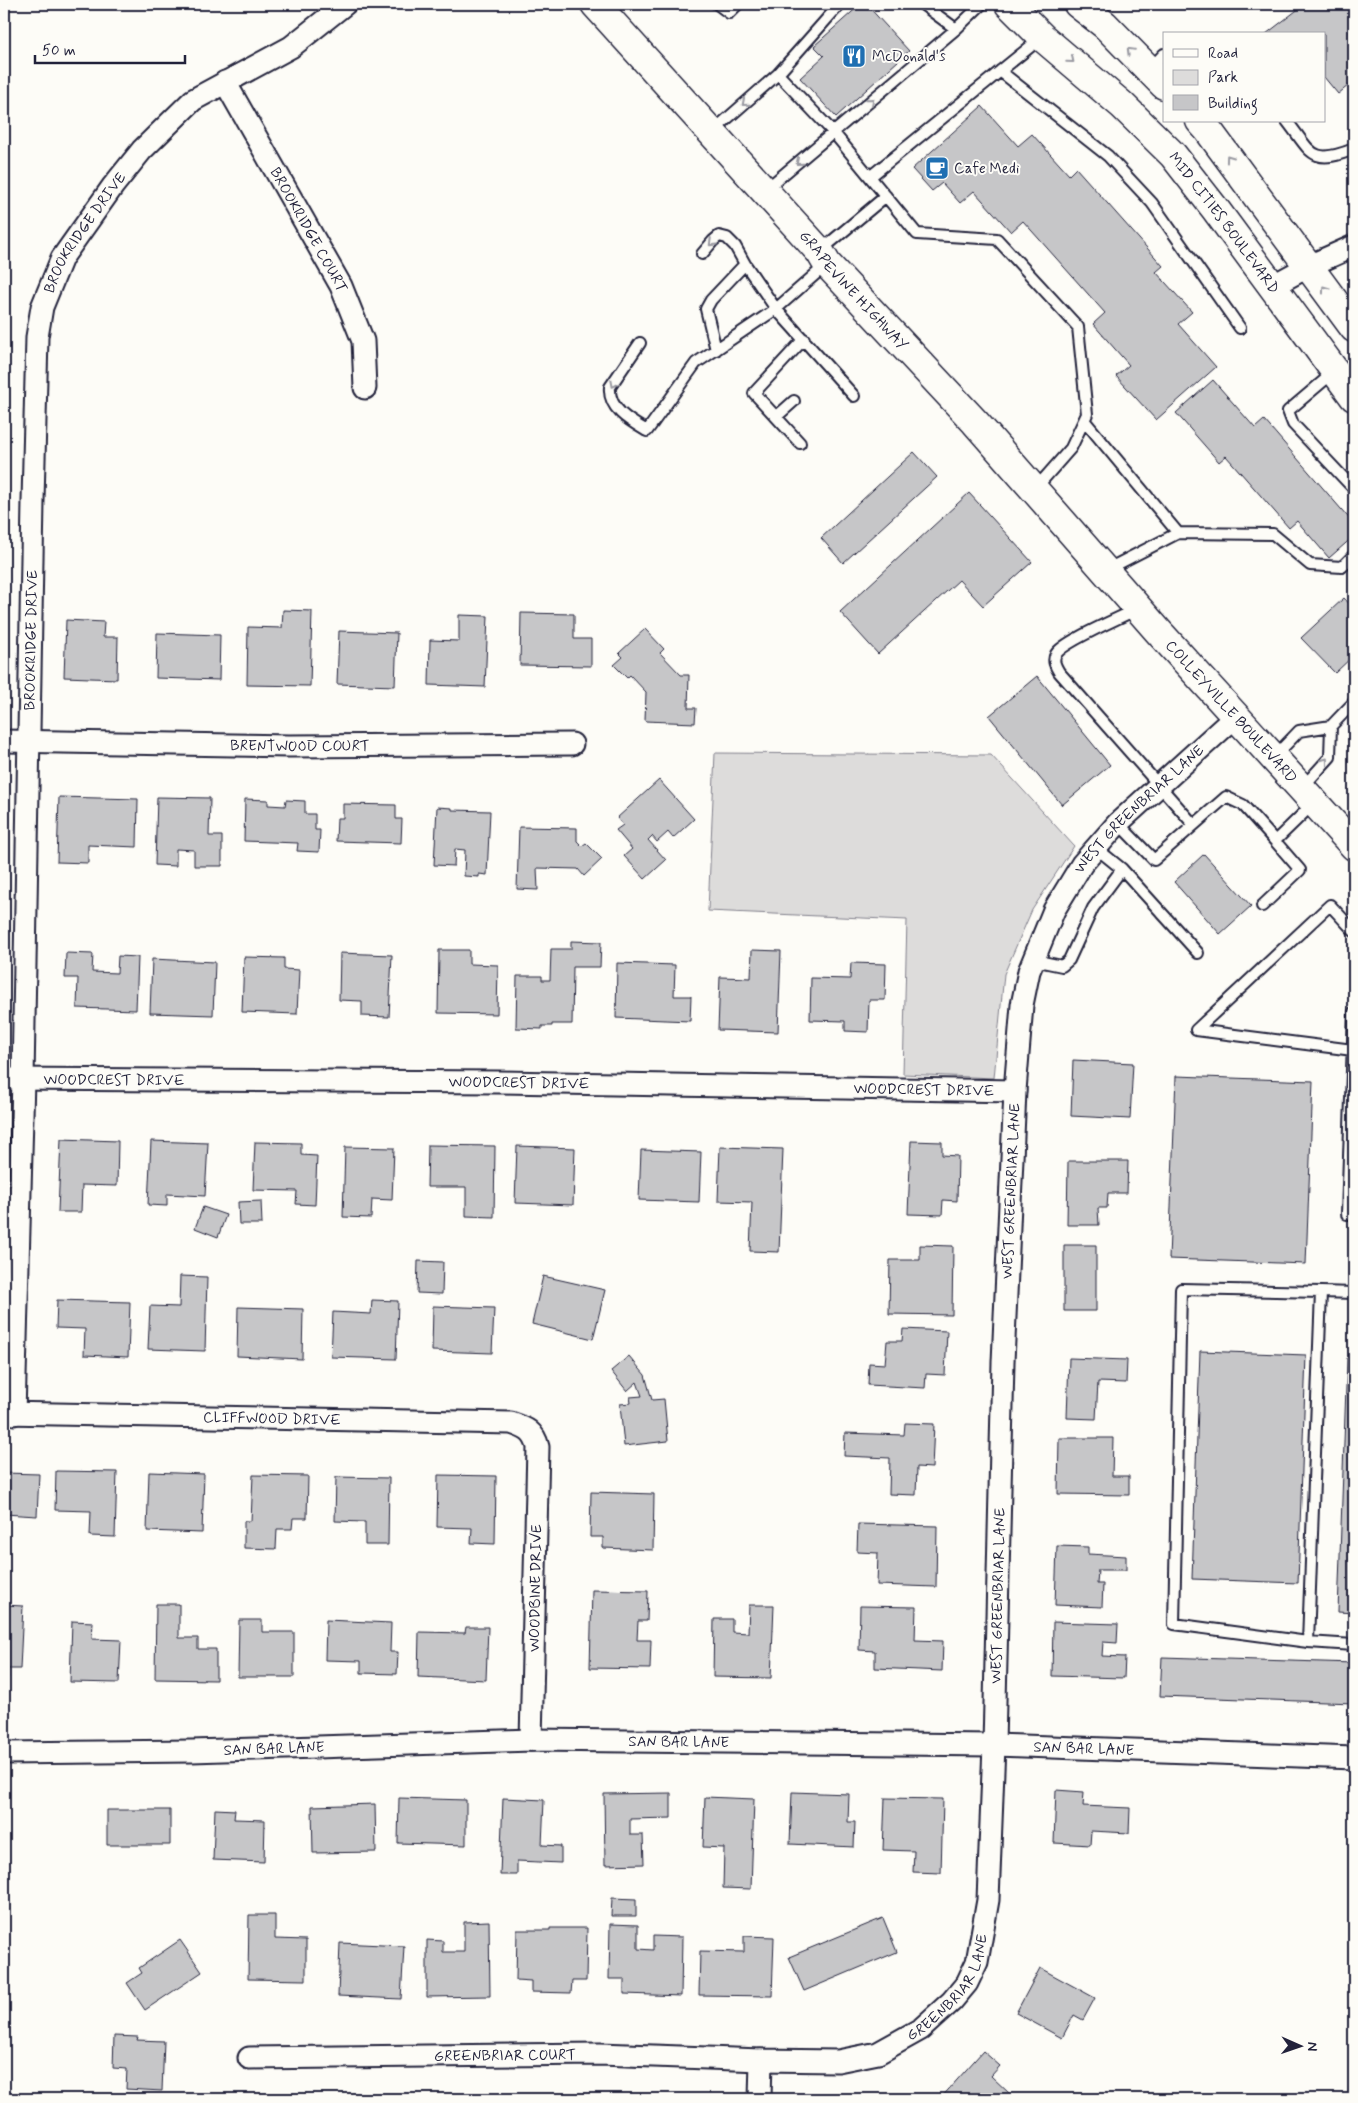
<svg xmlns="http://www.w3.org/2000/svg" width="1358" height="2103" font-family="Mynerve,sans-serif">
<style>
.green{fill:#dddcdb;stroke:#807f8b}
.building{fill:#c6c6c8;stroke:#22223b}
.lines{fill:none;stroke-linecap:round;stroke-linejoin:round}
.service-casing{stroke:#22223b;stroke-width:14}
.minor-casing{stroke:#22223b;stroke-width:25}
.secondary-casing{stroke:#22223b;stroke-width:31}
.primary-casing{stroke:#22223b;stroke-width:31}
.service{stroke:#fdfcf7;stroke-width:10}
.minor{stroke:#fdfcf7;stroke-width:21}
.secondary{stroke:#fdfcf7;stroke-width:28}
.primary{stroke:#fdfcf7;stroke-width:28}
.oneway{stroke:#9a9aa2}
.labels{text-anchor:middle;stroke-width:4;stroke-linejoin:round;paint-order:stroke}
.poi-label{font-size:15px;fill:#22223b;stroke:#fdfcf7;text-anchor:start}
.street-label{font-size:15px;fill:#22223b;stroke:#fdfcf7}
</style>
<rect width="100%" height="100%" fill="#fdfcf7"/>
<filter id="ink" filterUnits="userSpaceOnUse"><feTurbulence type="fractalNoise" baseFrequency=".02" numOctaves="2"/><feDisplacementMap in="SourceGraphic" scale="10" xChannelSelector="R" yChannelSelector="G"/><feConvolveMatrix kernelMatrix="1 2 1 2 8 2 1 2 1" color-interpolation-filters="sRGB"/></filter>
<g filter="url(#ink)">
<path class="green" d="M715,753L991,755L1074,846L1032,910L1004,974L994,1078L903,1074L907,920L708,911Z"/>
<path class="building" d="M861,4H866L909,51L836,117L800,78L824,56L814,46Z
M1305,4H1354V28L1349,32L1354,38V81L1338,94L1324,77V34H1266Z
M982,106L1018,146L1032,134L1069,175L1076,168L1163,266L1156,272L1192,312L1178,324L1216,367L1156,420L1116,376L1129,365L1093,324L1105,313L1023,221L1011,232L974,191L960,203L942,183L932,191L912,169Z
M1213,380L1255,428L1264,420L1354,524V536L1329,558L1297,521L1289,528L1226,456L1219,462L1176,413Z
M914,452L937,477L843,563L821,538Z
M969,493L1032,562L983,606L959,580L878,654L840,612Z
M1344,598L1354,609V655L1335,673L1301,638Z
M283,610L312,611L310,686L247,685L248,627L282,628Z
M521,613L574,614V639H591V666L520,665Z
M459,615L488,616L485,687L429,685L430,640L459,641Z
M66,620L104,622L103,637H118L117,679L64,677Z
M645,629L664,649L660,653L681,675H689L688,708H696L695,723L645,721L646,692L630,675L627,678L614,665L623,657L619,653Z
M339,631L397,633L395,686L337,684Z
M157,633L220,635L219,680L156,678Z
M1037,676L1110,765L1062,805L989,716Z
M659,780L694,819L673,838L668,832L657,842L652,836L648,840L666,860L645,879L624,856L632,849L616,830L623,825L617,818Z
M59,797L138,799L137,847L88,845V863L57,862Z
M157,797L210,798L209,836H222V866H194V850L176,849V866L155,865Z
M245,799L268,800V805L285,806L286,800L305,801V814H315V830H320L319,852L297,851L298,843L244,841Z
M343,804L396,805V819H402L401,843L336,841L337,818H343Z
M437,807L452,808V810L490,811L487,875L479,874V877L464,876L465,850L455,849L454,866L434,865Z
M519,827L577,828V841L582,846L586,843L602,859L584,876L578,869L537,868L538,890L517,889Z
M1204,854L1251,906L1220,934L1174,882Z
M571,941L601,942L600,967H573L572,1024H552V1026H542V1029L516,1028L517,976H542V980H550L551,949H571Z
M439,950H469V964L498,965L497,1014L438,1013Z
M752,950L781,951L778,1032L718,1030L720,977L751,978Z
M66,953L93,954L92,972L117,973L118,956L138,957L136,1010L77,1008L78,978H65Z
M340,953L392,955L389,1017L362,1016V1001L339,1000Z
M244,957L284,958V969L299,970L297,1014L242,1012Z
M152,959L215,962L213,1015L150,1013Z
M617,963L675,965L674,996H691L690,1021L616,1018Z
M851,963L886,964L885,1000H869L868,1032L845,1031V1021L810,1020L811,978L850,979Z
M1073,1060L1133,1063L1130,1119L1071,1116Z
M1176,1076L1313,1081L1306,1264L1169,1259Z
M61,1139L118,1141L117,1186L82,1185L81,1212H58Z
M151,1141L208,1143L205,1196L167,1194V1206L148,1205Z
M911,1141L942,1142V1155L958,1156L957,1201L943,1200L942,1215L908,1214Z
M255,1142L301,1143V1155L317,1156L315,1205L296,1204L297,1191L253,1190Z
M428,1145L495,1146L494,1217L466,1216V1187H427Z
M517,1146L575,1148L573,1205L515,1203Z
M345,1147L394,1148L392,1200L372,1199L371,1218L343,1217Z
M720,1147L783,1149L779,1252L750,1251L752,1202L718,1201Z
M641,1150L701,1152L699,1202L639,1200Z
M1068,1161H1128L1127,1193H1108L1107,1208H1098L1099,1225H1067Z
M261,1201L262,1224H239L238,1202Z
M203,1207L226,1215L218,1237L195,1228Z
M920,1245L953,1246L952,1315L889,1314L890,1260H920Z
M1064,1245H1096V1311H1064Z
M418,1261L443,1262L442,1294L417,1293Z
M180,1276L207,1277L205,1351L148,1349L150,1306L179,1307Z
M543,1276L605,1290L593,1339L532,1324Z
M57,1300L130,1302L128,1357L84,1355L85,1329L56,1328Z
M372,1300L398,1301L396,1359L331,1357L333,1312L371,1314Z
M433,1306L494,1308L492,1353L432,1351Z
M238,1307L303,1309L302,1359L237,1356Z
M903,1329L947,1331L945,1375L926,1374L925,1388L868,1385L869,1363L885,1364L887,1341H902Z
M1200,1351L1306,1355L1298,1583L1192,1579Z
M629,1356L645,1375L652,1400L664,1399L668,1441L624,1446L620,1404L631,1403L630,1397L642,1396L637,1382L627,1391L611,1371Z
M1069,1358L1127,1360L1126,1383L1098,1382L1096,1419L1067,1418Z
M1347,1358H1354V1613L1338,1612Z
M905,1423L934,1424L932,1468L917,1467L916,1495L889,1494L890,1458L844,1456L845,1433L904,1435Z
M1059,1438H1113L1112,1476H1129V1495L1058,1494Z
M56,1471L117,1472L115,1537L90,1536L91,1511L55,1510Z
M149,1472L204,1474L202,1533L147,1531Z
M4,1473L39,1474L37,1516L4,1514Z
M253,1475L308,1476L307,1518H293L292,1529H277L276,1549L244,1548V1521H251Z
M438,1475L496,1476L495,1544L471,1543L472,1528L437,1527Z
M336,1477L389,1478L388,1545H365V1522L335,1521Z
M591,1492L654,1494L653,1550L603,1548V1537H590Z
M858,1524L937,1526L936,1587L877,1585L878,1553L857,1552Z
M1057,1546L1088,1547V1554L1126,1556V1570H1098L1097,1584H1103L1102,1607L1055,1605Z
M592,1590L648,1591L647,1621H638L637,1640H651L650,1669L590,1668Z
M156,1604H179V1638H198V1649H216V1680L155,1679Z
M4,1605L23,1606L20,1669H8V1678H4Z
M749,1605H774L771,1678L713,1677L714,1619H732V1632L748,1633Z
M860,1606L916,1607L915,1640L943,1641L942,1671L875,1668V1651L859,1650Z
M239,1620H262V1632H294V1677H238Z
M326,1620L391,1623L390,1652H398L397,1674L361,1673V1661L325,1660Z
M72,1621L93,1622L92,1639L121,1640L119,1683L70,1682Z
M1053,1622L1118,1624L1117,1643L1103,1642L1102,1656L1125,1657L1124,1678L1052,1676Z
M466,1627H488L486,1680L418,1677L419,1632L465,1633Z
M1162,1657L1354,1663V1703L1160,1696Z
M1056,1790L1084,1792L1083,1806L1130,1808L1129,1833L1091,1831L1090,1845L1054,1843Z
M792,1792L849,1794L848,1822H855L854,1847L790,1844Z
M671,1793V1818L630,1819V1835H643L644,1864L605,1865L604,1794Z
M705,1797L754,1799L751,1889L723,1888L724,1848L703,1847Z
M399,1798L466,1800V1845L398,1843Z
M503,1798L544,1800L542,1845L561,1846V1863L517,1861V1875H500Z
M885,1798L943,1799L941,1873L913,1872L914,1851L883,1850Z
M375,1804L376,1852L313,1853L312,1806Z
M215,1809L235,1810L234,1819L265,1820L264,1862L213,1860Z
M107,1810H170V1845H107Z
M612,1898L636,1899V1916H611Z
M249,1915H275V1939L306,1940V1980L248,1979Z
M883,1918L897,1952L804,1991L789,1957Z
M489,1921L490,1996L427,1997V1940L443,1941V1952H464V1922Z
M610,1924L638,1925V1949L653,1950V1936L682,1937L681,1996L624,1994V1979H609Z
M550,1928H587L586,1981H572L571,1993L531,1992V1981L516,1980L517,1930H550Z
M744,1936L774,1937L772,1996L699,1995L700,1951L744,1952Z
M180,1940L202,1972L145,2010L127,1983L142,1973L139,1968Z
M340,1943L404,1946L401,1999L338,1996Z
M1040,1968L1095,1998L1083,2020L1074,2015L1062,2038L1016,2013Z
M114,2036L138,2037L137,2040L164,2041L162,2091L126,2089L127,2069L113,2068Z
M983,2051L1000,2066L991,2076L1010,2094L1005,2099H940Z"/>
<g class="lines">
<g class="service-casing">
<path id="service" d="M717,4L729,13L738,4
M922,4L956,29
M1149,70L1164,54
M1000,71L1108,156L1152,203L1240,328
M778,74L833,132L917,234L997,239L1078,327L1087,414L1071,448L1035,489
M1287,121C1312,153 1311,166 1354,149
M712,132L778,74L840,4
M871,176L1041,38
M765,190L956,29L982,4
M820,251L886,196
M702,254L713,241L719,236L727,238L735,246L745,264L776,309L854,396
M640,343L610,387C608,409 630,421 647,431L696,363L776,309L826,265
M716,350L706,309L711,300L745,264
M1334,372L1288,411L1293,424L1354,489
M776,417L794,401
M1084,420L1178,533
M800,443L754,393L804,339
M1106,570L1178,533L1273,534L1310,565L1342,567L1354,555
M1137,609C1120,618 1064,641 1056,654C1052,661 1056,667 1059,672L1194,825
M1274,757L1299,731L1331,726L1354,702
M1302,788L1330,757L1331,726
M1118,823L1154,860L1226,797L1243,805L1275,841L1314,803
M1096,848L1122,869L1198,953
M1262,906L1300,870L1275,841
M1033,960L1062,966L1069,960L1093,908L1122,869
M1354,1012L1347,1214H1354
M1353,1050L1196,1030L1330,905L1354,931
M1354,1293L1321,1292L1308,1642L1354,1645
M1308,1642L1174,1624L1181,1289L1321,1292"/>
</g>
<g class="minor-casing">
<g id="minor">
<path id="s1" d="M225,82L341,286L363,341L365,388"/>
<path d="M1272,286L1309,266L1354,246"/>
<path id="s2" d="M4,741L289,746L572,744"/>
<path id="s3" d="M4,1079L499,1082L1015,1091"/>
<path id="s4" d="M4,1413L511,1423C526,1428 534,1431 538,1447L531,1740"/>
<path id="s5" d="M14,1414L23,1079L33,501L37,337L42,307L62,258L113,186L142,150L193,100L291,47L345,4"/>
<path id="s6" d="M4,1753L192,1751L531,1740L994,1745L1354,1758"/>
<path id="s7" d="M249,2058L600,2054L761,2060L838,2061L878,2053L921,2029L952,2001L967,1983L977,1962L988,1900L994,1745L1003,1362L1015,1091L1022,1005L1029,971L1054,910L1082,864L1118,823L1236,716"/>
<path d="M760,2099L761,2060"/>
</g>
</g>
<g class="secondary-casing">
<g id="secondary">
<path id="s8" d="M1009,4L1042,37L1122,105L1173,155L1216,210L1354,397"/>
<path d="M1078,4L1105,25L1164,85"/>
<path d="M1200,121L1208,130L1354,328"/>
</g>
</g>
<g class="primary-casing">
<g id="primary">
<path id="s9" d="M595,4L820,252L827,264L975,422L1158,631L1354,846"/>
</g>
</g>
<use href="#service" class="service"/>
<use href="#minor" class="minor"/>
<use href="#secondary" class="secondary"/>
<use href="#primary" class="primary"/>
</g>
<defs><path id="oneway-chevron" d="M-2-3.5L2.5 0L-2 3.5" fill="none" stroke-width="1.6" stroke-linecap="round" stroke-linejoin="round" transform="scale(1.25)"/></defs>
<g class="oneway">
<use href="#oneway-chevron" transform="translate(1130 51) rotate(-135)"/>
<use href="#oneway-chevron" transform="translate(1071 60) rotate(40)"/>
<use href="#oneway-chevron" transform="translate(871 101) rotate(-40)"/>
<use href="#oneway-chevron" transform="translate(745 103) rotate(139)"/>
<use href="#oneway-chevron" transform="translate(1229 158) rotate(-126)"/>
<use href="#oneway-chevron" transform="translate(799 162) rotate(140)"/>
<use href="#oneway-chevron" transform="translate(712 243) rotate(136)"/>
<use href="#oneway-chevron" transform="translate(1325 289) rotate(-126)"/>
<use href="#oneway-chevron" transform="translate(614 384) rotate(117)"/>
<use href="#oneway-chevron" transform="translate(1325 761) rotate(-54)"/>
</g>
</g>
<defs>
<g id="restaurant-square" transform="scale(1.25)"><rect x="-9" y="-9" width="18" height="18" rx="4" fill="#1f6fb2" stroke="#fdfcf7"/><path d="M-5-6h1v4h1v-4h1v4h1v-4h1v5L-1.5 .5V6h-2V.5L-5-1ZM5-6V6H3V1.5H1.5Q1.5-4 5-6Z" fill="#fff"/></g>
<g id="cafe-square" transform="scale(1.25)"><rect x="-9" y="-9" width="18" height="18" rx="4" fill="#1f6fb2" stroke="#fdfcf7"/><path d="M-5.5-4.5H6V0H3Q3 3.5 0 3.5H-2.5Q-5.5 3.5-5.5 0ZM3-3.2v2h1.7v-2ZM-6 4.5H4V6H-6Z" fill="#fff"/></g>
</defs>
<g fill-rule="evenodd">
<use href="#restaurant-square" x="854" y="56"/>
<use href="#cafe-square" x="937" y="168"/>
</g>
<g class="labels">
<g class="poi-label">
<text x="872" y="61">McDonald's</text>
<text x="954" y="173">Cafe Medi</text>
</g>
<g class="street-label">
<text dy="5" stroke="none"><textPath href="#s8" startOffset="308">MID CITIES BOULEVARD</textPath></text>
<text dy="5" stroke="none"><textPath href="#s1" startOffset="170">BROOKRIDGE COURT</textPath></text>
<text dy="5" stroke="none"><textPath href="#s5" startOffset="1194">BROOKRIDGE DRIVE</textPath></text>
<text dy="5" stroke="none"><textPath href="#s9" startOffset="386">GRAPEVINE HIGHWAY</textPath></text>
<text dy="5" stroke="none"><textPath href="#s5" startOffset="774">BROOKRIDGE DRIVE</textPath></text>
<text dy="5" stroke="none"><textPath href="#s9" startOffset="952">COLLEYVILLE BOULEVARD</textPath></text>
<text dy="5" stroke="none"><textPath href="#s2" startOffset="296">BRENTWOOD COURT</textPath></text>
<text dy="5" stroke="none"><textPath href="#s7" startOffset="1960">WEST GREENBRIAR LANE</textPath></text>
<text dy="5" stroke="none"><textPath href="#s3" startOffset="110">WOODCREST DRIVE</textPath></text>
<text dy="5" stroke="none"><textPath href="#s3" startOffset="515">WOODCREST DRIVE</textPath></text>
<text dy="5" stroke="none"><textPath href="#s3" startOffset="920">WOODCREST DRIVE</textPath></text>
<text dy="5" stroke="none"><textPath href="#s7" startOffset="1540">WEST GREENBRIAR LANE</textPath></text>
<text dy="5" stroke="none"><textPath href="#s4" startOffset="268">CLIFFWOOD DRIVE</textPath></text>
<text transform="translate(535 1588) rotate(-89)" y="5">WOODBINE DRIVE</text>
<text dy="5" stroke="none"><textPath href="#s7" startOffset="1135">WEST GREENBRIAR LANE</textPath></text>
<text dy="5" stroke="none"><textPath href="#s6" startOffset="675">SAN BAR LANE</textPath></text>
<text dy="5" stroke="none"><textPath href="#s6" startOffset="270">SAN BAR LANE</textPath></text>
<text dy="5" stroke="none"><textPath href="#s6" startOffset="1080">SAN BAR LANE</textPath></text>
<text dy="5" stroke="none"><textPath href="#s7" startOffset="730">GREENBRIAR LANE</textPath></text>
<text dy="5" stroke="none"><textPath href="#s7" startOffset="256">GREENBRIAR COURT</textPath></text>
</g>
</g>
<rect width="1358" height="2103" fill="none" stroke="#fdfcf7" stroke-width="20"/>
<rect x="10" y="10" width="1338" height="2083" fill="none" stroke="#22223b" stroke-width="2" filter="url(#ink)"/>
<rect x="1163" y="32" width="162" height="90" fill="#fdfcf7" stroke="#a5a5ac"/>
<rect x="1173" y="49" width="25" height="8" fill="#fdfcf7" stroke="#a5a5ac"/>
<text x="1208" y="58" font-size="15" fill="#22223b">Road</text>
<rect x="1173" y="70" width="25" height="15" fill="#dddcdb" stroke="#a5a5ac"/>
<text x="1208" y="82" font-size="15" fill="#22223b">Park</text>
<rect x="1173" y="95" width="25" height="15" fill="#c6c6c8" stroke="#a5a5ac"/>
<text x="1208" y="108" font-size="15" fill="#22223b">Building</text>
<g transform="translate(1300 2046) rotate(92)" stroke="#fdfcf7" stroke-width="4" paint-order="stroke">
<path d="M0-4L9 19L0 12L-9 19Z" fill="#22223b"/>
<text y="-8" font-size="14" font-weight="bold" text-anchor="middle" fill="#22223b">N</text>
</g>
<path d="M35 55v8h150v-8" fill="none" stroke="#22223b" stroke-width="2.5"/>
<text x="42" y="55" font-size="15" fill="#22223b" stroke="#fdfcf7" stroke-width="4" paint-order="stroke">50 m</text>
</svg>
